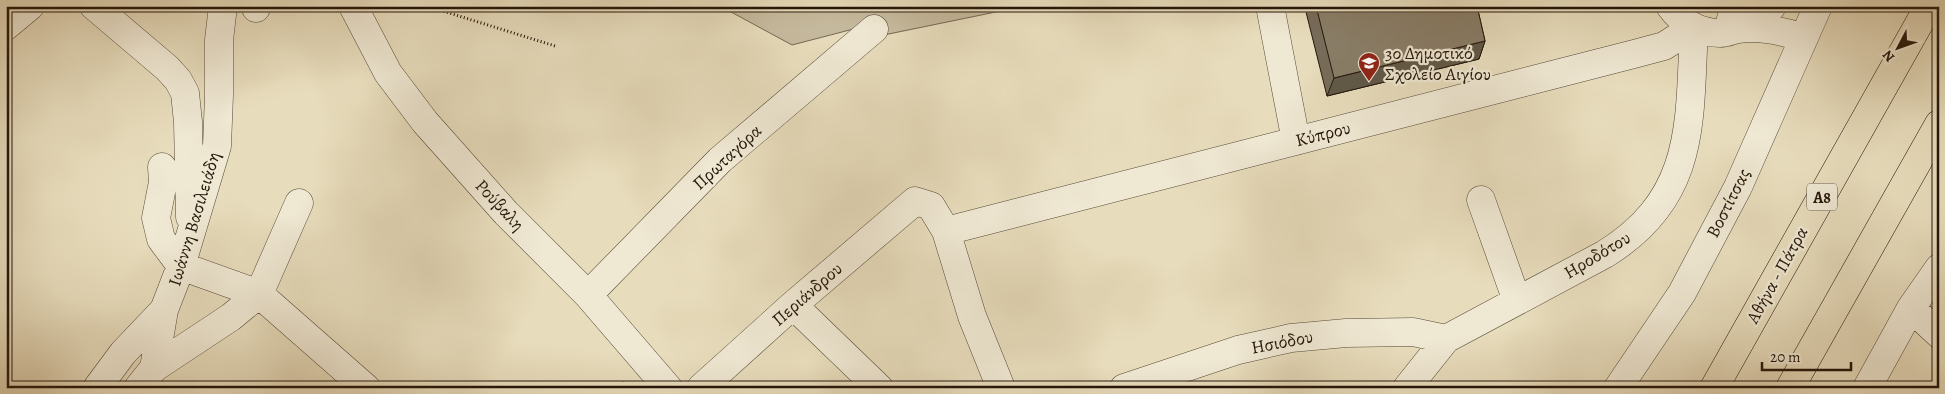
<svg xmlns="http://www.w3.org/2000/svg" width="1945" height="394" font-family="Alegreya,serif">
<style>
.green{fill:#c6ba9e;stroke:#756854}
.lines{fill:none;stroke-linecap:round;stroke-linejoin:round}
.minor-casing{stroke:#554836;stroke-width:29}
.highway-casing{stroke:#24160a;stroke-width:29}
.path{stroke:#24160a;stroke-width:3;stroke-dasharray:1 2.5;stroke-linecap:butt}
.minor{stroke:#efe8d3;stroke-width:28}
.highway{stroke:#e7dcbc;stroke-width:28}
.wall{fill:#766c59;stroke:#24160a}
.shaded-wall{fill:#605848;stroke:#24160a}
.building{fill:#897d67;stroke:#24160a}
.labels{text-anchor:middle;stroke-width:4.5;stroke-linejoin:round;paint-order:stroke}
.shield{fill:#efe8d3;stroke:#615546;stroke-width:1}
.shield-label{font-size:16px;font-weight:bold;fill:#24160a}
.poi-label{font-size:18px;fill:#24160a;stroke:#efe8d3;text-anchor:start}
.street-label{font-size:18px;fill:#24160a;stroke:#efe8d3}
</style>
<rect width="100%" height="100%" fill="#e7dcbc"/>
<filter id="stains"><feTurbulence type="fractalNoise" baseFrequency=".004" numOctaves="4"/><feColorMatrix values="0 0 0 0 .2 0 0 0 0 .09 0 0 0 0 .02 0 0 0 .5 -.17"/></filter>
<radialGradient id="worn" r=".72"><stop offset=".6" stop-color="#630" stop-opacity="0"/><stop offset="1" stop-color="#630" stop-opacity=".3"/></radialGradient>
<path class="green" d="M720,6H1025L874,37L865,26L792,45Z"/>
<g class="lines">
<g class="minor-casing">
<path id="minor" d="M94,6L167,68L178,80L185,93L188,122L190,217
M256,6V8
M353,6L388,73L425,122L506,213L588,295L668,388
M1270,6L1296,141
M1670,6C1682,23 1700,33 1720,33C1726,33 1732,30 1739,29C1760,26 1783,31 1804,38
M6,26L30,6
M1739,29L1758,18L1772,6
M1728,32L1734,6
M162,167L163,182L156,218L161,239L181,266L259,294L366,388
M1481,200L1517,301
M946,231L1634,54L1664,46L1694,27
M588,295L720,160L874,29
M793,305L879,388
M1911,308L1939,334
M154,368L231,317L259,294L299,203
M97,388L123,353L164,310
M138,388L154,368L164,310L181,266L217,146L219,95V40L223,6
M701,388L793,305L915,201L931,206L946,231L972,316L1001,388
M1124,388L1238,350L1291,338L1346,333L1413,332L1446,339
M1407,388L1446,339L1605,254C1697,197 1689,122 1694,27
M1618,388L1682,293L1738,187L1818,6
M1867,388L1911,308L1939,268"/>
</g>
<g class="highway-casing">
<path id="highway" d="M1714,388L1929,6
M1790,388L1939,124"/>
</g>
<path class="path" d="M427,6L555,46
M622,382L626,388"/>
<use href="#minor" class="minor"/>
<use href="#highway" class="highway"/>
</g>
<path class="wall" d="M1308,6H1477L1485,41L1479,59L1327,96L1306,12Z"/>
<path class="shaded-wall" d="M1485,41L1479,59L1327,96L1334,78Z"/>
<path class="building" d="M1316,6H1477L1485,41L1334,78Z"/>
<defs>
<g id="school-pin" transform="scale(1.125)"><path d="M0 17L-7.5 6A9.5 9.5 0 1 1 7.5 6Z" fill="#8f2418" stroke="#efe8d3"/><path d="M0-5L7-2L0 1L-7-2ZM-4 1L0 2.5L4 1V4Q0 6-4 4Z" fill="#fff"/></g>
</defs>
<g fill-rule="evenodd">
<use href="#school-pin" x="1369" y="63"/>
</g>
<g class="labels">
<rect class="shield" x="1807" y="183.5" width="30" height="27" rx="4"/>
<g class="shield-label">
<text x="1822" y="203">Α8</text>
</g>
<g class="poi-label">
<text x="1385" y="59">3ο Δημοτικό<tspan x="1385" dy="21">Σχολείο Αιγίου</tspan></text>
</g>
<g class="street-label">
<text transform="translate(1323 134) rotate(-14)" y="6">Κύπρου</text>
<text transform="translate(727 157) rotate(-43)" y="6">Πρωταγόρα</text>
<text transform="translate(1728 203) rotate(-63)" y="6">Βοστίτσας</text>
<text transform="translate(500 205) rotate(47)" y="6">Ρούβαλη</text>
<text transform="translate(194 219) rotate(-73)" y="6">Ιωάννη Βασιλειάδη</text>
<text transform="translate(1597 255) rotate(-31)" y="6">Ηροδότου</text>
<text transform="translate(1777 275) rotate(-61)" y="6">Αθήνα - Πάτρα</text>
<text transform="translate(807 294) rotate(-41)" y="6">Περιάνδρου</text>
<text transform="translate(1282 342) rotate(-11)" y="6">Ησιόδου</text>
</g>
</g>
<rect width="1945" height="394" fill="none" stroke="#e7dcbc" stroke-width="25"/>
<rect x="8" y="8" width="1930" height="379" fill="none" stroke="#24160a" stroke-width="2.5"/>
<rect x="12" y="12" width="1920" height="369" fill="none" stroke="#24160a"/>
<g transform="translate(1898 48) rotate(229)" stroke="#efe8d3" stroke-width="4" paint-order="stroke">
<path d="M0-4L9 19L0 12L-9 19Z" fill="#24160a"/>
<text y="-8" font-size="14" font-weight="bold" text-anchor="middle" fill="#24160a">N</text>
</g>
<path d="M1762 362v8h89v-8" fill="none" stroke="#24160a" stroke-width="2.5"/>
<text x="1770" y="362" font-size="15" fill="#24160a" stroke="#efe8d3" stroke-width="4" paint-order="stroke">20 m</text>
<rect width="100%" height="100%" filter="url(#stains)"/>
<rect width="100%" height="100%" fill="url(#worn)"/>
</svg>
